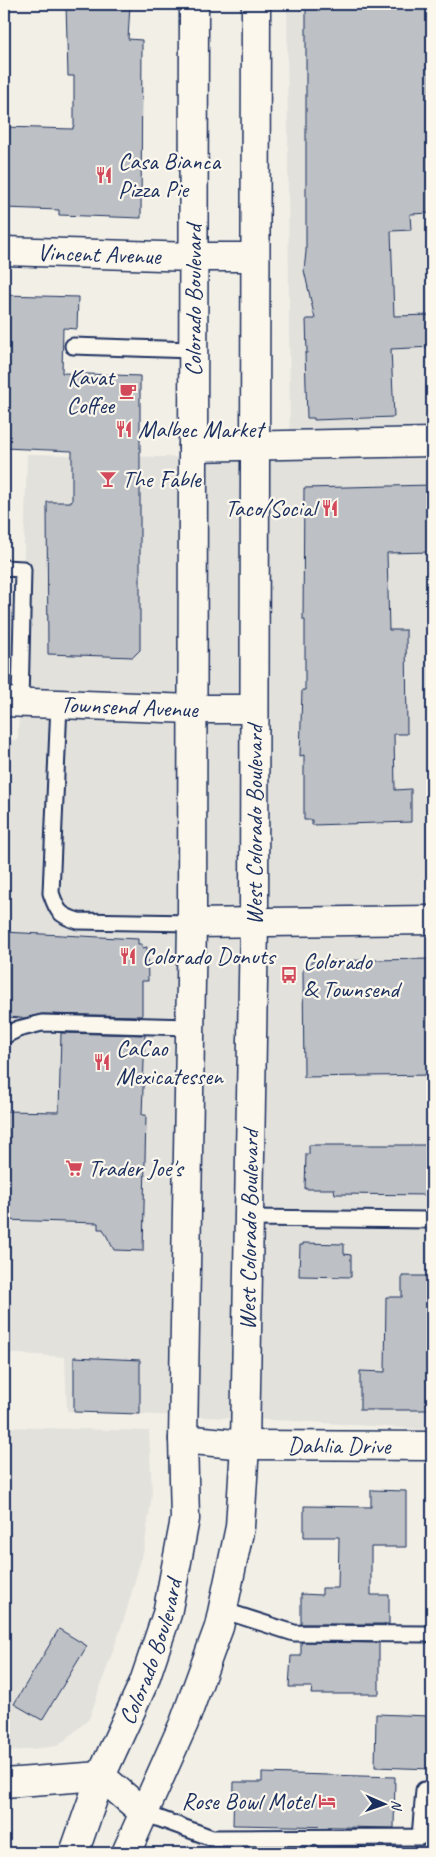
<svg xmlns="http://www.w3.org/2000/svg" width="436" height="1857" font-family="Caveat,sans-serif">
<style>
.built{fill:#e2e1dc}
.building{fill:#bdc0c4;stroke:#1b2f5e}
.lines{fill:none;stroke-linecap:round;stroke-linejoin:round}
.lane-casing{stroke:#1b2f5e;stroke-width:19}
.street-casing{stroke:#1b2f5e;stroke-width:31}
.secondary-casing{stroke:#1b2f5e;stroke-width:31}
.primary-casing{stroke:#1b2f5e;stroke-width:31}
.lane{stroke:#fbf7ec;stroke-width:15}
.street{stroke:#fbf7ec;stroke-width:28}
.secondary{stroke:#fbf7ec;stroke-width:28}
.primary{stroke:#fbf7ec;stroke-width:28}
.labels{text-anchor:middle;stroke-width:4.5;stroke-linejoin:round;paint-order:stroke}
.poi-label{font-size:24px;fill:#1b2f5e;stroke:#fbf7ec;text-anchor:start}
.street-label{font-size:24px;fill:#1b2f5e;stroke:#fbf7ec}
</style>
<rect width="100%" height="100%" fill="#f2efe6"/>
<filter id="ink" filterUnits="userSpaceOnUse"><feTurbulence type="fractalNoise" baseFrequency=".02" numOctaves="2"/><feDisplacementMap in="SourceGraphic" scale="10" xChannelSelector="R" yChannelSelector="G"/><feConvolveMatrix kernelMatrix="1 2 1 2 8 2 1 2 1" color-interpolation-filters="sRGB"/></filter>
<g filter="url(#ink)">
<path class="built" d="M287,4H432V1430L295,1421L67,1411L65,1357L4,1353V740H18L27,454L290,460Z
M4,1427L149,1431L152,1494L144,1549L124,1619L89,1719L58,1746L4,1752Z"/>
<path class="building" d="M66,4H130L128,39L142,40L141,218L59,215V210L4,208V127L73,129V126H74V76H68Z
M432,5V213L410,214L411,230L391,231L394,316L432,315V347L391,349L394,417L314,420V418H307L305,353H307L306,319H315L304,270L306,252V9Z
M4,295L78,297L77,329L63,328L62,373L140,376V650L133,657L48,654L47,502H72V451L4,448Z
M432,485V552L387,553L389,630H406L407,734H394L395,790L411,789V822L312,825V820H304V755L300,756L302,690H305V620H303L304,488Z
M4,932L138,939V944H142V948L147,947L148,981H142V1016L42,1014L24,1018L4,1017Z
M432,959V1075L304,1077L303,969L313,961Z
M61,1033L145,1035L142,1115H146L143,1251L114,1250L103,1229H98V1223L4,1220V1111L59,1112Z
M309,1145H432V1195L335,1194L334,1189H305L306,1154H309Z
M303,1243L344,1244V1254L351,1255V1277L299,1276L300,1245H303Z
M402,1276H432V1410H360V1371L385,1372L386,1297H402Z
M74,1357L140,1360V1414L74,1412Z
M371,1490L406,1491V1547H371V1595H389V1624H301V1594L322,1595V1588H338L339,1537H304V1506L371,1507Z
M59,1629L87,1646L42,1720L14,1704Z
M301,1642L379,1643V1694H311L312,1687H289L291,1656H301Z
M376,1714L429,1716V1740H432V1769L375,1767Z
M262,1773L395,1777L394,1828L233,1825L234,1782H262Z
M335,1847H363V1853H335Z"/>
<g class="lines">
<g class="lane-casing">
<path id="lane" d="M73,346L192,350
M4,568L23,569L20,703
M59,704L51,893C57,910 58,915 78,921L192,923
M4,1036L18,1029L42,1023L190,1027
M249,1218L428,1220
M222,1610L294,1633L426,1634
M144,1813L212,1838L420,1837L424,1790"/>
</g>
<g class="street-casing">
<g id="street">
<path id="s1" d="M4,251L193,257H254"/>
<path d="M193,447L432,442"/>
<path d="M192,923L432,920"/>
<path id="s2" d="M245,1445L432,1446"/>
<path d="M4,1783L101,1776L144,1813"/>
</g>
</g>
<g class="secondary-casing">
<g id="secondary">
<path id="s3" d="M4,702L192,709H254"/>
</g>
</g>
<g class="primary-casing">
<g id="primary">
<path d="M183,1439L245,1445"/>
<path id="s4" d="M74,1853L101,1776L144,1682L167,1614L185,1519L183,1439L192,923L194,4"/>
<path id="s5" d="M126,1853L184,1723L219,1627L240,1527L245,1445L254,923L256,4"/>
</g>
</g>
<use href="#lane" class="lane"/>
<use href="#street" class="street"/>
<use href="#secondary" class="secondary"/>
<use href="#primary" class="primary"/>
</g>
</g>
<defs>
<g id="restaurant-bare" transform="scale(1.35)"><path d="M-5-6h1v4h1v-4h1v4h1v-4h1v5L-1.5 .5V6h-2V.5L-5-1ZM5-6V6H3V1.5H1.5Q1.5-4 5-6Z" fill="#d1495b" stroke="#fbf7ec" stroke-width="2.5" paint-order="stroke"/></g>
<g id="cafe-bare" transform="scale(1.35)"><path d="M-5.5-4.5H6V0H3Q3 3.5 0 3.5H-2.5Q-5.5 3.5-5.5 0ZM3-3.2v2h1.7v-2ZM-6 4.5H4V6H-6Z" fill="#d1495b" stroke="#fbf7ec" stroke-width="2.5" paint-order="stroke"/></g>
<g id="bar-bare" transform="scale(1.35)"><path d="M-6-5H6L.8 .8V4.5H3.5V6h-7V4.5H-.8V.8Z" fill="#d1495b" stroke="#fbf7ec" stroke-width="2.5" paint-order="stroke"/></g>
<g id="bus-bare" transform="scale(1.35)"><path d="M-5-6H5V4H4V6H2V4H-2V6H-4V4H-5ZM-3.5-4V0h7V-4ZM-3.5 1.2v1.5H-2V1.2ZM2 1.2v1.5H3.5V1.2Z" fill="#d1495b" stroke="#fbf7ec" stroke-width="2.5" paint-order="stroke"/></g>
<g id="supermarket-bare" transform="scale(1.35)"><path d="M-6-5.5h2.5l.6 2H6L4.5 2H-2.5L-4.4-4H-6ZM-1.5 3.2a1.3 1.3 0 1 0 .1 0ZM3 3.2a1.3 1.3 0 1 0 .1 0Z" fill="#d1495b" stroke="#fbf7ec" stroke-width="2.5" paint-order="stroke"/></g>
<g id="hotel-bare" transform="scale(1.35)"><path d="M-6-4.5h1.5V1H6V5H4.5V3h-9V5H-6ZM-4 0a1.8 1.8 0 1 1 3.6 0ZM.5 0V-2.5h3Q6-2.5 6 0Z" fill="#d1495b" stroke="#fbf7ec" stroke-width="2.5" paint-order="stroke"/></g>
</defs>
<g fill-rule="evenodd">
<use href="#restaurant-bare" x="104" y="175"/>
<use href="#cafe-bare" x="128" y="391"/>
<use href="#restaurant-bare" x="124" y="429"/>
<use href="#bar-bare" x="108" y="479"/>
<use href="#restaurant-bare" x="330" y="508"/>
<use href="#restaurant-bare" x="128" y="956"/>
<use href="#bus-bare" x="289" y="975"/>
<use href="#restaurant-bare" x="102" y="1062"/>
<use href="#supermarket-bare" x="74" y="1168"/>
<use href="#hotel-bare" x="327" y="1801"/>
</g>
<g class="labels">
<g class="poi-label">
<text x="118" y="169">Casa Bianca<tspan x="118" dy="28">Pizza Pie</tspan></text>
<text x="114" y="385" text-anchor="end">Kavat<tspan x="114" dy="28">Coffee</tspan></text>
<text x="138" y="437">Malbec Market</text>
<text x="122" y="487">The Fable</text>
<text x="316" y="516" text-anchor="end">Taco/Social</text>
<text x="142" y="964">Colorado Donuts</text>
<text x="303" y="969">Colorado<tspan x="303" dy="28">&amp; Townsend</tspan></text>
<text x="116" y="1056">CaCao<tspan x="116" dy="28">Mexicatessen</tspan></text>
<text x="88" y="1176">Trader Joe's</text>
<text x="313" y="1809" text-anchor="end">Rose Bowl Motel</text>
</g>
<g class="street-label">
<text dy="8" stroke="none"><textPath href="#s1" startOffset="95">Vincent Avenue</textPath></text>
<text dy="8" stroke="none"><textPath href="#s4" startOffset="1572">Colorado Boulevard</textPath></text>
<text dy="8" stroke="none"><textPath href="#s3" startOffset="125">Townsend Avenue</textPath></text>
<text dy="8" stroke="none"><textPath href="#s5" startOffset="1049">West Colorado Boulevard</textPath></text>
<text dy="8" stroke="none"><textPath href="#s5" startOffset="644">West Colorado Boulevard</textPath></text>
<text dy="8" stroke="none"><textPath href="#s2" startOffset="94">Dahlia Drive</textPath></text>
<text dy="8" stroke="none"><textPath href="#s4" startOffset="216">Colorado Boulevard</textPath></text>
</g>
</g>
<rect width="436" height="1857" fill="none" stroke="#fbf7ec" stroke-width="20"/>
<rect x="10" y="10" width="416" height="1837" fill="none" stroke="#1b2f5e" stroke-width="2" filter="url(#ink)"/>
<g transform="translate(384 1804) rotate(92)" stroke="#fbf7ec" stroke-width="4" paint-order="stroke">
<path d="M0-4L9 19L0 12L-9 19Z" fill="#1b2f5e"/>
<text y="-8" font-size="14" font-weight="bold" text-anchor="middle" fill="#1b2f5e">N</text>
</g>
</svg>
